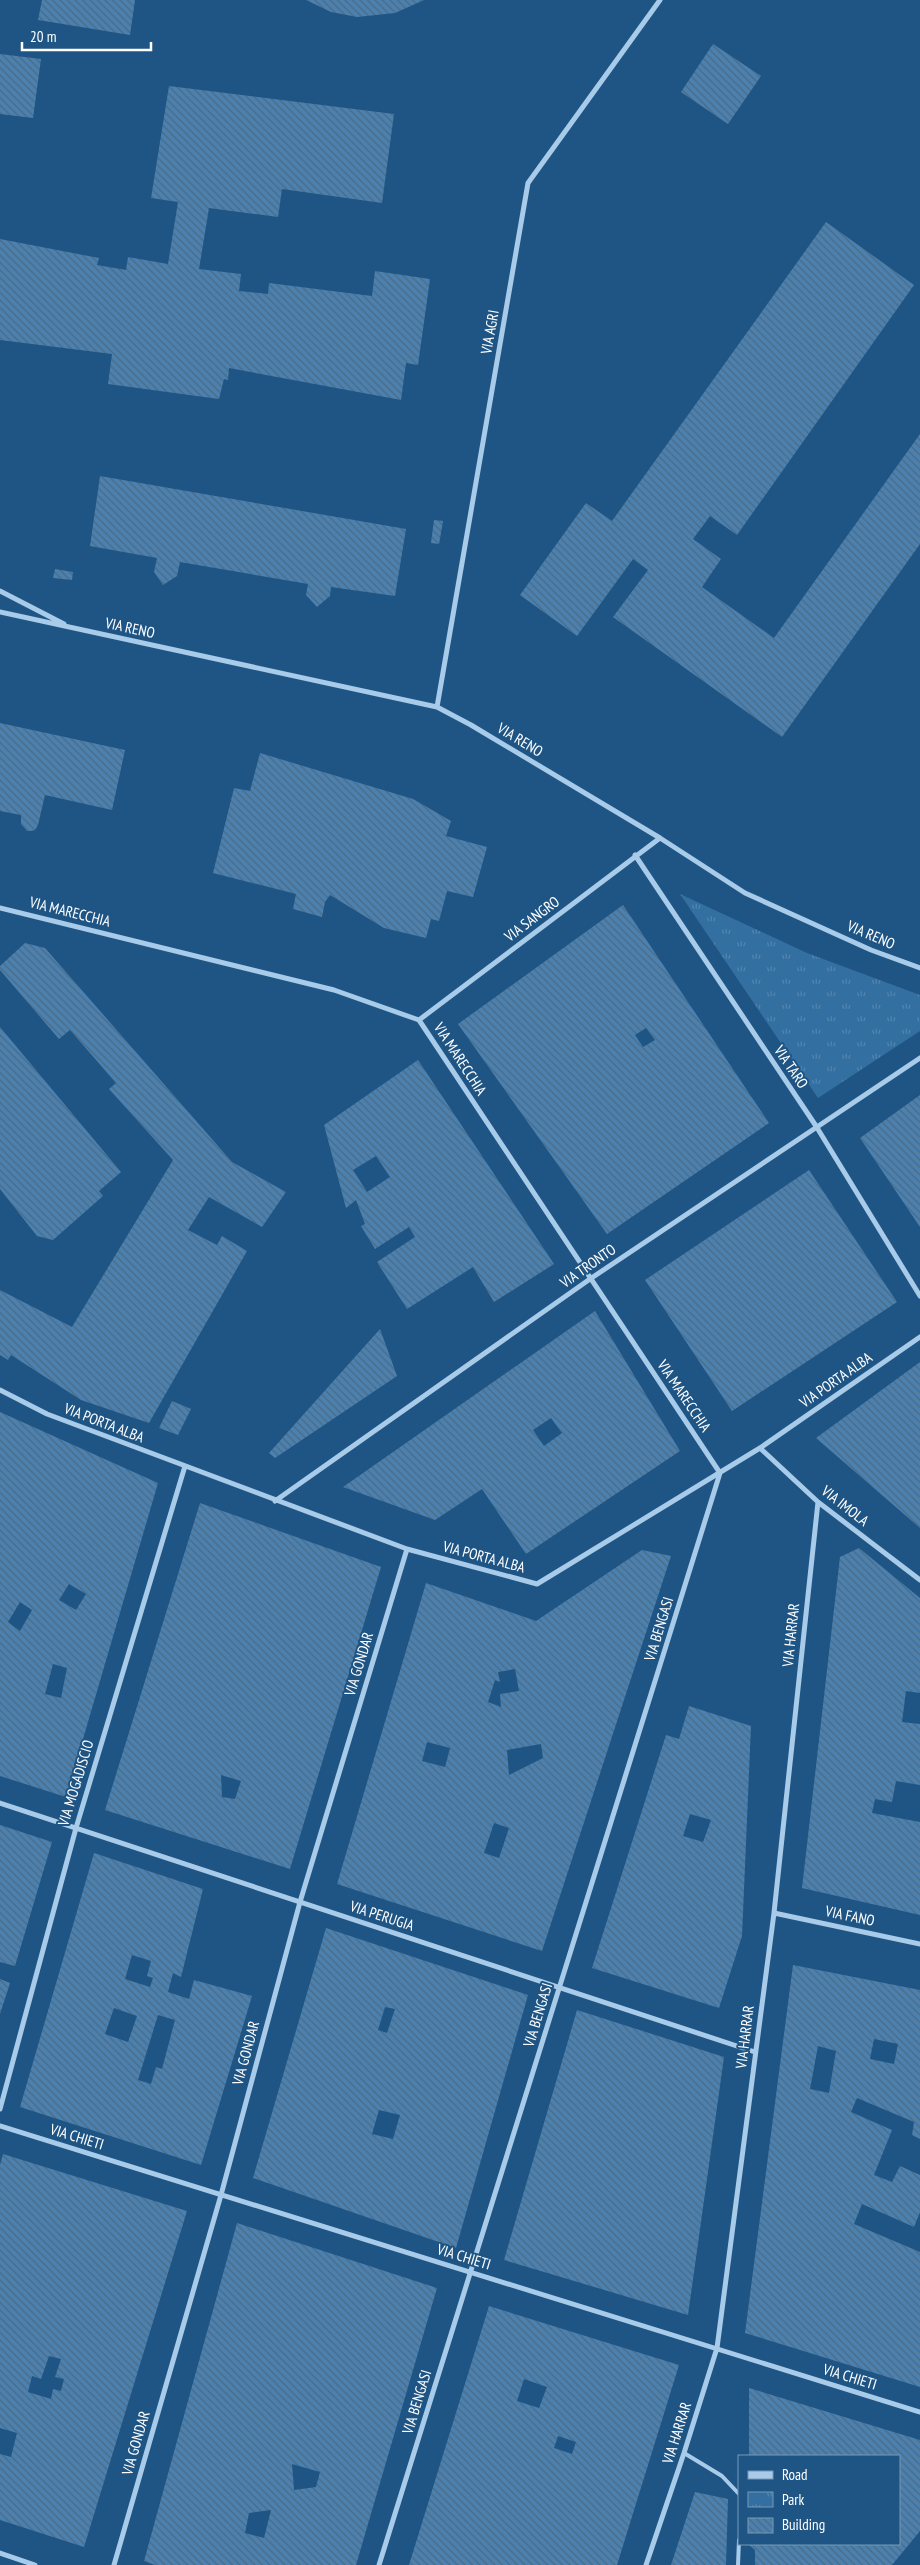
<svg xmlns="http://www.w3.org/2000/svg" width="920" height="2565" font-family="'PT Sans Narrow',sans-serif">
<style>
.park{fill:url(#park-tufts)}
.building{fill:url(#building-back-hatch);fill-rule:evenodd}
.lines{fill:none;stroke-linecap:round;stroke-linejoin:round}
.lane{stroke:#a7cbe9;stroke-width:4}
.street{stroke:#a7cbe9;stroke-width:5}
.labels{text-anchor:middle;stroke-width:4;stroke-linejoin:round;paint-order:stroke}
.street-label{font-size:15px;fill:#fff;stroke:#1f5584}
</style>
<defs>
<pattern id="park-tufts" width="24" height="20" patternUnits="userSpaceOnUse" patternTransform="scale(1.25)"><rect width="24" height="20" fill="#336fa1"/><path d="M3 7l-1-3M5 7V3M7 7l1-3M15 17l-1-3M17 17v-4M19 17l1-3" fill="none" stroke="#5285af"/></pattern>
<pattern id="building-back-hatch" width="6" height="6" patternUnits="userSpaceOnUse" patternTransform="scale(1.25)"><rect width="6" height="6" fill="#4c81af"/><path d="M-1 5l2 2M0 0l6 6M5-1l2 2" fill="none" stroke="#4c6982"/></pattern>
</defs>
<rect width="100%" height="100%" fill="#1f5584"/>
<path class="park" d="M680,894L807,953L920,995V1031L818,1098Z"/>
<path class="building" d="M42,0H135L130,35L38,20Z
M306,0H424L395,13L357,17L331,12Z
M713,44L761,76L728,124L681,92Z
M0,54L41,59L33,118L0,114Z
M169,86L394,114L382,203L282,189L278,217L209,208L199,269L241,274L239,291L268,294L269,283L372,296L375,271L430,279L418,365L406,363L401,400L229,368L228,380L224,379L219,399L108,384L112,354L0,340V239L99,258L97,265L126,270L128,257L168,264L178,202L151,198Z
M826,222L914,285L737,535L710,516L693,539L721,559L702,587L774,638L920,434V544L782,737L613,617L648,570L633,559L577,636L520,595L586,503L612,521Z
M100,476L406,529L395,596L331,587L330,596L317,607L306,595L308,584L180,562L177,576L163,585L154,572L157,558L90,546Z
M434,520L443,521L439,544L431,543Z
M55,569L73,572L72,580L53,578Z
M0,723L125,750L112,810L45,795L38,825L35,830L31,831H27L21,824V815L0,811Z
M260,753L413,799L451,821L446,836L487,847L473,897L447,891L439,921L431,919L426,938L384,928L330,895L325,902L322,917L293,909L296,894L213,873L234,788L250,791Z
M623,905L769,1123L607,1234L458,1024ZM646,1028L655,1040L643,1047L635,1035Z
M25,943L45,948L232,1162L286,1192L262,1227L209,1197L188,1230L217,1245L222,1236L247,1251L149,1423L81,1400L11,1355L8,1360L0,1355V1290L72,1327L173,1160L109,1089L116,1083L70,1030L59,1039L0,970V966Z
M0,1027L121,1172L99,1191L103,1196L53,1240L37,1236L0,1189Z
M418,1060L554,1264L494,1302L473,1267L407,1309L377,1262L415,1237L409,1227L375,1249L361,1226L365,1224L356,1200L346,1208L324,1125ZM376,1156L390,1177L367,1192L353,1170Z
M920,1095V1227L860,1138Z
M809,1170L897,1302L732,1411L645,1280Z
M595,1311L680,1451L526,1554L482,1489L435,1520L343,1487ZM551,1418L562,1433L544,1446L533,1430Z
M380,1329L397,1376L275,1458L269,1453Z
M920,1362V1528L816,1438Z
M172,1401L191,1409L178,1435L159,1428Z
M0,1412L158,1483L66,1797L0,1776ZM69,1584L86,1594L76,1610L59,1600ZM20,1602L32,1610L20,1631L8,1622ZM53,1664L67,1668L61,1698L45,1694Z
M200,1503L381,1567L290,1869L105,1810ZM221,1775L241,1781L235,1799L222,1797Z
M859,1548L920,1598V1693L906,1691L902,1722L920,1724V1785L896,1781L892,1802L875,1799L872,1813L920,1822V1915L802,1888L840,1557Z
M642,1550L671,1556L542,1951L337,1884L426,1583L536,1621ZM515,1669L519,1691L500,1694L501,1707L488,1702L495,1680L500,1682L498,1672ZM427,1742L450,1748L445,1767L422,1761ZM541,1744L543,1758L509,1775L507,1750ZM494,1823L509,1828L499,1858L484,1853Z
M689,1706L751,1726L742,1936L719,2008L592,1968L666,1735L679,1739ZM690,1814L711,1820L703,1842L683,1836Z
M0,1825L52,1842L15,1966L0,1962Z
M94,1853L203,1889L181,1977L173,1973L168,1992L189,1999L194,1980L252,1996L201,2165L20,2107ZM132,1955L151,1961L147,1976L153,1978L150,1987L125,1979ZM114,2008L137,2016L128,2042L105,2034ZM158,2015L175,2020L162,2069L156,2067L151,2084L138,2080Z
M326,1928L528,1995L456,2248L253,2178ZM385,2007L395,2009L387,2033L378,2030ZM379,2110L400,2115L393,2139L372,2134Z
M793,1965L920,1990V2139L912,2135L914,2122L857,2098L851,2112L892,2130L874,2175L892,2182L900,2166L920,2175V2212L914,2227L862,2204L854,2224L920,2252V2387L745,2333ZM874,2039L898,2044L894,2064L870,2059ZM818,2046L836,2051L829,2093L810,2089Z
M0,1979L10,1983L0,2014Z
M577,2010L724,2057L688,2315L504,2260Z
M3,2154L187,2211L84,2547L0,2520V2454L11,2457L17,2433L0,2428V2165ZM49,2356L61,2359L55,2377L64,2379L61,2391L53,2389L51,2399L28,2392L32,2376L41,2379Z
M237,2223L437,2288L356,2565H155L144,2561ZM292,2464L320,2472L316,2487L294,2490ZM271,2510L264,2538L245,2533L249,2513Z
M489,2306L679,2365L617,2565H409ZM524,2379L547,2387L539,2408L517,2401ZM558,2436L576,2442L572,2454L554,2448Z
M749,2388L920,2440V2531L892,2565H755V2550L748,2544H899V2456H749Z
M695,2492L728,2499L726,2565H671Z"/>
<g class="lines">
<path class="lane" d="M684,2453L722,2476L739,2494
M738,2565L739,2540"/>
<path class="street" d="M0,591L64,624
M0,612L437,707L471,725L660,838L745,893L871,950L920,968
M437,707L528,183L660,0
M635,855L816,1126L920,1296
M0,908L334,990L419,1020L720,1473L379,2565
M419,1020L660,838
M0,1390L47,1414L407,1549L537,1584L760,1448L920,1337
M760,1448L818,1502L920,1580
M275,1501L590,1279L920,1058
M0,1803L755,2052
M774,1913L920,1944
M0,2109L76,1828L185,1466
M0,2126L920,2412
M0,2553L35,2565
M114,2565L221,2195L300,1902L407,1549
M646,2565L684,2453L717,2348L774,1913L818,1502"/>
</g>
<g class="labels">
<g class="street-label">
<text transform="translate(490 332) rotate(-80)" y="5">VIA AGRI</text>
<text transform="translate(130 628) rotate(12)" y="5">VIA RENO</text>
<text transform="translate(520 740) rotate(31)" y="5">VIA RENO</text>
<text transform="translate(70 912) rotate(14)" y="5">VIA MARECCHIA</text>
<text transform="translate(532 919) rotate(-37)" y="5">VIA SANGRO</text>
<text transform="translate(871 935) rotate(23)" y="5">VIA RENO</text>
<text transform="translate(460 1059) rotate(57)" y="5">VIA MARECCHIA</text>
<text transform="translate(791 1067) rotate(56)" y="5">VIA TARO</text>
<text transform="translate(588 1266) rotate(-35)" y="5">VIA TRONTO</text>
<text transform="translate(836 1380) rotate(-35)" y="5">VIA PORTA ALBA</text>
<text transform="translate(684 1396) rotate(56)" y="5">VIA MARECCHIA</text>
<text transform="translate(104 1423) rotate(21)" y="5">VIA PORTA ALBA</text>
<text transform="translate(845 1506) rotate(38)" y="5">VIA IMOLA</text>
<text transform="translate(484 1557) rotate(15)" y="5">VIA PORTA ALBA</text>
<text transform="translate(659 1629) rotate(-73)" y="5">VIA BENGASI</text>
<text transform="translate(791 1635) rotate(-84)" y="5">VIA HARRAR</text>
<text transform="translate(359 1664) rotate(-73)" y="5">VIA GONDAR</text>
<text transform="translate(76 1783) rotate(-73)" y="5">VIA MOGADISCIO</text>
<text transform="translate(382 1916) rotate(18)" y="5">VIA PERUGIA</text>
<text transform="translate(850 1916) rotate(12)" y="5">VIA FANO</text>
<text transform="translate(538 2015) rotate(-73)" y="5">VIA BENGASI</text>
<text transform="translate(745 2037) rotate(-83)" y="5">VIA HARRAR</text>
<text transform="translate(246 2053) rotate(-75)" y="5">VIA GONDAR</text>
<text transform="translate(77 2137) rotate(17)" y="5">VIA CHIETI</text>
<text transform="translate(464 2257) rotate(17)" y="5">VIA CHIETI</text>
<text transform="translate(850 2377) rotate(17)" y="5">VIA CHIETI</text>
<text transform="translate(417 2402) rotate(-73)" y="5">VIA BENGASI</text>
<text transform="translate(677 2433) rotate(-72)" y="5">VIA HARRAR</text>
<text transform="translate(136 2443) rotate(-74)" y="5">VIA GONDAR</text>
</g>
</g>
<rect x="738" y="2455" width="162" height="90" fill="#1f5584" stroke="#7999b5"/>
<rect x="748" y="2471" width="25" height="8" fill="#a7cbe9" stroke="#7999b5"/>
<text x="782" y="2480" font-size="15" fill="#ffffff">Road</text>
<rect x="748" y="2492" width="25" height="15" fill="url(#park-tufts)" stroke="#7999b5"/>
<text x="782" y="2505" font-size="15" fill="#ffffff">Park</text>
<rect x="748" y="2518" width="25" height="15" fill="url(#building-back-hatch)" stroke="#7999b5"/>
<text x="782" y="2530" font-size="15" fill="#ffffff">Building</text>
<path d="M22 42v8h129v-8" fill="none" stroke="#ffffff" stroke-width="2.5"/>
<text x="30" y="42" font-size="15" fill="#ffffff" stroke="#1f5584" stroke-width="4" paint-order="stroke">20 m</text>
</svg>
